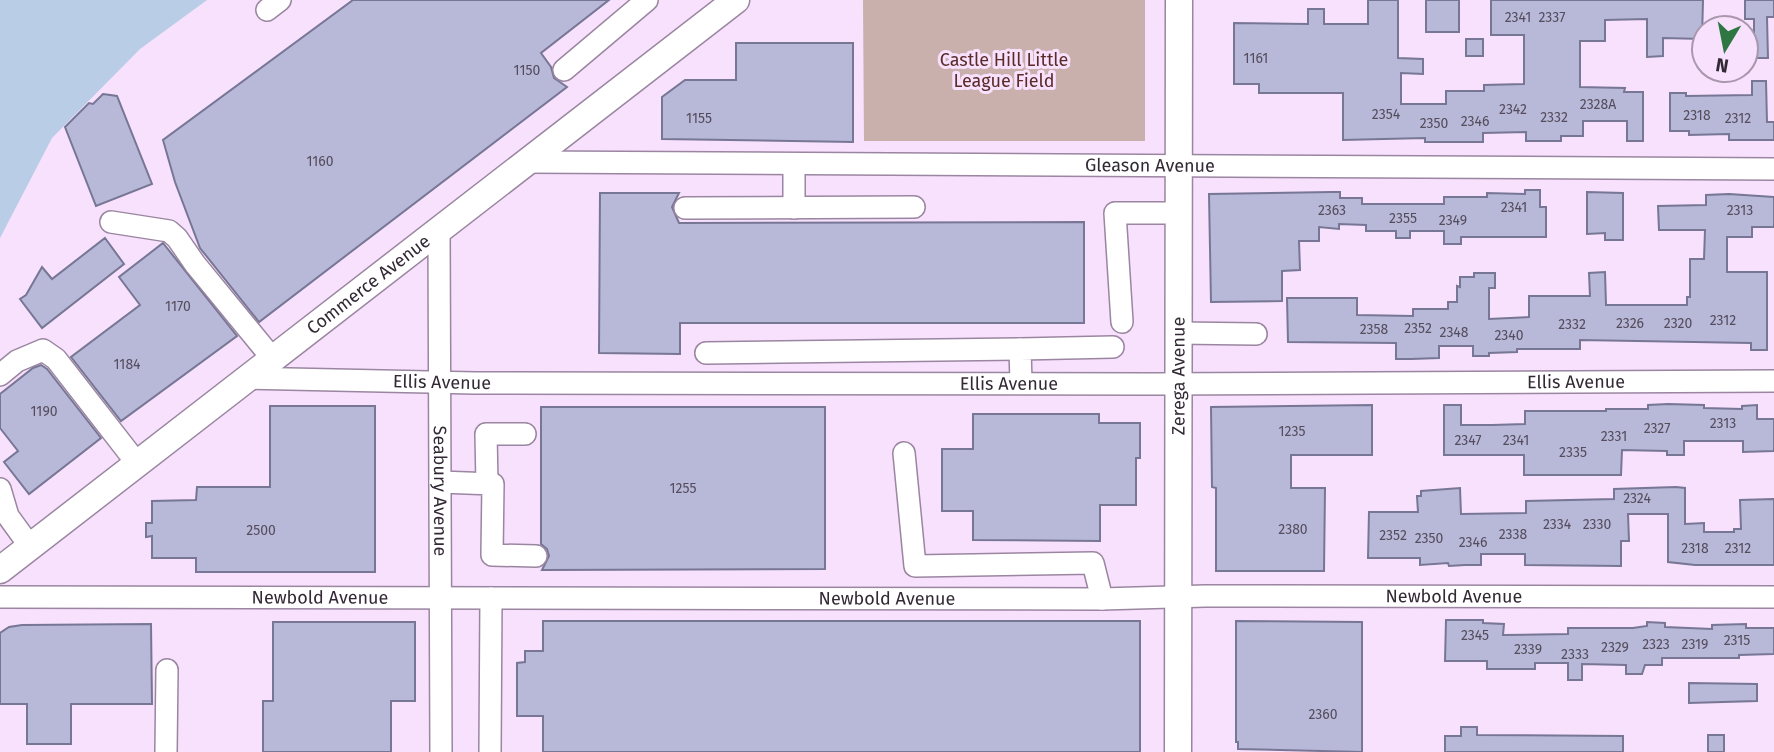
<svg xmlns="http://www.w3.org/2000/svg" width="1774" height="752" font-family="'Fira Sans',sans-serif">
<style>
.green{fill:#cab0ac}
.water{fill:#b9cee6}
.building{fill:#b8b8d8;stroke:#777694;stroke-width:2}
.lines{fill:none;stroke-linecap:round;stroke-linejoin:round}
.minor-casing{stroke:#9a86a0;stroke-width:24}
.major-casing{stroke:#9a86a0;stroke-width:29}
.minor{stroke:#fff;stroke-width:21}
.major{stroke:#fff;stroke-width:26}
.labels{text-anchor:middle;stroke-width:6;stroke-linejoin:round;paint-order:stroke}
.number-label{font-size:14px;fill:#544d5d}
.park-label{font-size:18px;fill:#5a2b27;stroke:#f7e1fd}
.street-label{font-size:18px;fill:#322934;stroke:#f7e1fd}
</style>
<rect width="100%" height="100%" fill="#f7e1fd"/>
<path class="green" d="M863,0H1145V141H864Z"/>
<path class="water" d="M0,0H207L140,49L52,138L0,238Z"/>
<path class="building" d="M353,0H609L541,53L551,67L554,78L567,87L259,322L200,248L175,182L163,140Z
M1368,0H1398V58L1423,59V74L1401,73V104H1446V91H1484V85L1524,84V35H1491V0H1703L1702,39L1663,38V56L1647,57V19L1605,20V41H1580V87L1625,88L1624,92H1643V141H1627V121H1583V136H1561V141H1526V132L1483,133V142H1425V138L1343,140V93H1259V84H1234V23L1308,24V9H1324V24H1368Z
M1426,0H1459V32H1426Z
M1745,0H1774V17H1767L1768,58H1754V19H1745Z
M1466,39H1483V56H1466Z
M736,43H853V142L662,139V97L685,80H736Z
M1752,81H1766L1767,122H1774V140H1729V134L1689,135V131H1670V93H1686V96L1752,95Z
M103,94L117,96L152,184L96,206L65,127L89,103L93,104Z
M1525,190H1540V207H1546V237H1461V244H1444V231H1410V238H1396V231H1366V225L1339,224V229L1319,227V241H1299L1300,270L1282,271V301L1211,302L1209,194L1332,192H1340V198H1362V204H1444V197H1487V193L1525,194Z
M1587,192L1623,193V240H1605V233L1587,234Z
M600,193H679L672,207L679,223L1084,222V323H680V354L599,353Z
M1729,194L1774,197V227H1752V237H1727V272H1767V350H1751V343L1580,340V349H1517V352L1489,353V356H1473V346H1439V358L1411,359H1396V343L1288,342L1287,298H1357V315L1413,316V309H1448V302H1457V286L1460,287V277H1474V273H1495V288H1489V319L1529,317V296H1590L1589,273L1605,272L1606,305H1687V297H1690V259H1704L1705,230H1659L1658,206L1706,205V195Z
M105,238L124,264L42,328L20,299L26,295L42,267L52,279Z
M163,243L237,336L121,421L71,357L140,305L119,277Z
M41,365L47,369L101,438L29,494L4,462L18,451L0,428V394L33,368Z
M1668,404L1704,405V408L1742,409V406L1757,405V419H1774V451L1743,452V441H1684V455H1667V451L1622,450L1621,475H1524V455H1444V405H1461V425H1492L1525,424V411H1606V409H1648V405Z
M1372,405V455H1291V488H1325L1324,571H1216V488L1212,487L1211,407Z
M270,406H375V572H196V558H152V536L146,537V523H152V501L196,500L197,487H270Z
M541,407H825V569L542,570L549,556L547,549L541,544Z
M973,414H1099V423H1140V458H1136V505H1100V541L973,540V511H942V449H973Z
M1676,487L1685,488V524L1704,523V532H1734V529H1741L1740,500L1774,499V565H1695L1668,562V514H1628L1629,541H1621V566L1525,565V554H1481V565H1465L1449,566L1448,563L1420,565V558H1368L1369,512H1418L1417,496H1421V491L1460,488L1461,514L1526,513V501L1614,499V489Z
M1446,620H1483V623L1504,624L1503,635L1568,634V628H1633L1647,626V622L1665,623V627L1712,629V625L1746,624V628H1774V654L1739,655V658H1662V665H1645L1642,674H1626V665L1582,664V680H1568V663H1535V669H1487V661H1445Z
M543,621H1140V752H543V716H517V663L525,662V651H543Z
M1236,621L1362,622V752L1238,749V742H1236Z
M273,622H415V701H391V752H263V701H273Z
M151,624L152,704H71V744H27V704H0V633L9,627L22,625Z
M1689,683L1757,684V701L1689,703Z
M1461,727H1477V735L1623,736V752H1445V736H1461Z
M1708,735H1724V752H1708Z"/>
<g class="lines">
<g class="minor-casing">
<g id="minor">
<path d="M267,10L280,0"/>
<path d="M564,70L647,0"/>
<path id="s1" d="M525,162L1774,169"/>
<path d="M685,208L914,207"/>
<path d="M794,208V164"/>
<path d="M111,222L169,231L177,238L195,264L272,358"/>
<path id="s2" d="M439,230L441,752"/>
<path d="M1122,322L1115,213H1178"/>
<path d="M1178,333L1256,334"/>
<path d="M706,353L1020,349"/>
<path d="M0,375L17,361L43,350L56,359L136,462"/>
<path id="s3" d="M246,378L475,383L1153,384L1774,381"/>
<path d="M1021,382L1020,349L1113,347"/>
<path d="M904,453L915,566L1093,563L1102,599"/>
<path d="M440,482L493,484L492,555L536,556"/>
<path d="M487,484L486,434H525"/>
<path d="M0,489L8,516L29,545"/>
<path id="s4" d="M0,597L1102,599L1205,596L1774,597"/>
<path d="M166,752L167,670"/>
<path d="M490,752L491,598"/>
</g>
</g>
<g class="major-casing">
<g id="major">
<path id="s5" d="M0,570L736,0"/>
<path id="s6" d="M1178,752L1179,0"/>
</g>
</g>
<use href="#minor" class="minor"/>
<use href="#major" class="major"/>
</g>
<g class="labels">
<g class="number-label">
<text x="1518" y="22">2341</text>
<text x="1552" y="22">2337</text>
<text x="1256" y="63">1161</text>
<text x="527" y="75">1150</text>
<text x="1598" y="109">2328A</text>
<text x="1513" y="114">2342</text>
<text x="1386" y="119">2354</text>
<text x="1697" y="120">2318</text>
<text x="1554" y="122">2332</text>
<text x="699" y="123">1155</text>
<text x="1738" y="123">2312</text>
<text x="1475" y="126">2346</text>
<text x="1434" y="128">2350</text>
<text x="320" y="166">1160</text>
<text x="1514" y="212">2341</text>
<text x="1332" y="215">2363</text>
<text x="1740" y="215">2313</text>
<text x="1403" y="223">2355</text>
<text x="1453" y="225">2349</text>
<text x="178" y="311">1170</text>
<text x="1723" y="325">2312</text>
<text x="1630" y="328">2326</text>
<text x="1678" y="328">2320</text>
<text x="1572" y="329">2332</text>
<text x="1418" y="333">2352</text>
<text x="1374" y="334">2358</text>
<text x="1454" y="337">2348</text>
<text x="1509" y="340">2340</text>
<text x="127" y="369">1184</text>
<text x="44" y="416">1190</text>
<text x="1723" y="428">2313</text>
<text x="1657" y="433">2327</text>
<text x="1292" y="436">1235</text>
<text x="1614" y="441">2331</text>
<text x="1468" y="445">2347</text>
<text x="1516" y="445">2341</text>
<text x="1573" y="457">2335</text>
<text x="683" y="493">1255</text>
<text x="1637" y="503">2324</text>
<text x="1557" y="529">2334</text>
<text x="1597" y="529">2330</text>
<text x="1293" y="534">2380</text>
<text x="261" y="535">2500</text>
<text x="1513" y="539">2338</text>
<text x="1393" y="540">2352</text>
<text x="1429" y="543">2350</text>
<text x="1473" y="547">2346</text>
<text x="1695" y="553">2318</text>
<text x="1738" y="553">2312</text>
<text x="1475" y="640">2345</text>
<text x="1737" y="645">2315</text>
<text x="1656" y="649">2323</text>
<text x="1695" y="649">2319</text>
<text x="1615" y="652">2329</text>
<text x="1528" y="654">2339</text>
<text x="1575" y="659">2333</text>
<text x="1323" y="719">2360</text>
</g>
<g class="park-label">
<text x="1004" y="66">Castle Hill Little<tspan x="1004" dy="21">League Field</tspan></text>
</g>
<g class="street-label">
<text dy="6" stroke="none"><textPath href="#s1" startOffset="625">Gleason Avenue</textPath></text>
<text dy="6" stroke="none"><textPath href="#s5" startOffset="466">Commerce Avenue</textPath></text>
<text dy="6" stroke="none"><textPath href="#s6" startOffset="376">Zerega Avenue</textPath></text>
<text dy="6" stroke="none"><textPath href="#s3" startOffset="196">Ellis Avenue</textPath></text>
<text dy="6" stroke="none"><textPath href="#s3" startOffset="1330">Ellis Avenue</textPath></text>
<text dy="6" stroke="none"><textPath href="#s3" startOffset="763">Ellis Avenue</textPath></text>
<text dy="6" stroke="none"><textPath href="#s2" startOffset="261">Seabury Avenue</textPath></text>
<text dy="6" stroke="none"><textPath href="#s4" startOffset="1454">Newbold Avenue</textPath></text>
<text dy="6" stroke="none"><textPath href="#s4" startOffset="320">Newbold Avenue</textPath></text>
<text dy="6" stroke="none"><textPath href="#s4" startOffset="887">Newbold Avenue</textPath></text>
</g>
</g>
<g transform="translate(1725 49) rotate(190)"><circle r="33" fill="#f7e1fd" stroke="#a897ad" stroke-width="2"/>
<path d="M0-5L12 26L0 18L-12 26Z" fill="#2e7642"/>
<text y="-10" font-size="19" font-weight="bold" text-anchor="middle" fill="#322934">N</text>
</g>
</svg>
